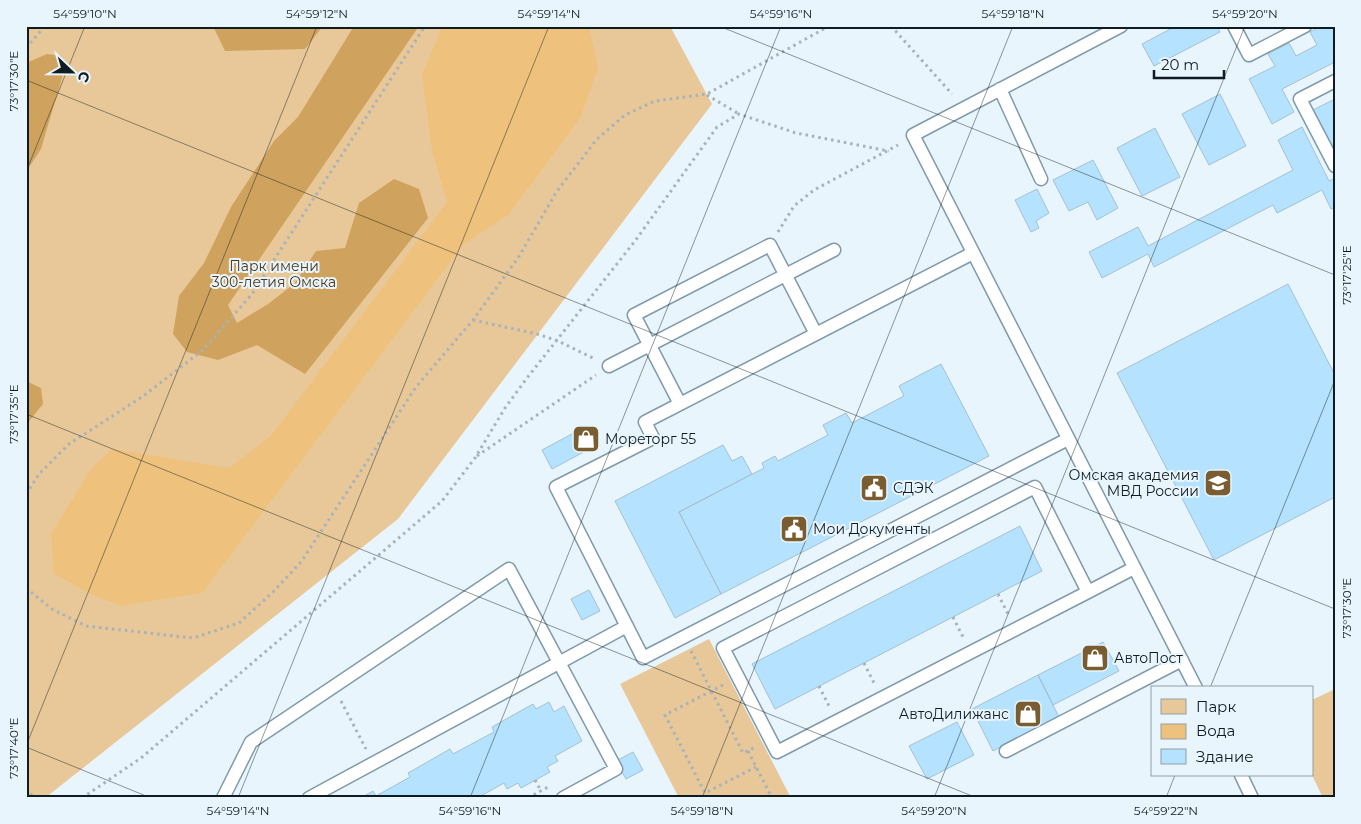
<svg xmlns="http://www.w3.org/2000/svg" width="1361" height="824" font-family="Montserrat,sans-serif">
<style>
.green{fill:#e8c898}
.forest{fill:#cfa35e}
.water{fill:#eec17c}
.building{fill:#b5e3ff;stroke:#a4c0d2}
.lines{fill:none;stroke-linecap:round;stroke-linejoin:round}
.lane-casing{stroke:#7f9aab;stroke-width:15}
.path{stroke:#a7b2b9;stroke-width:3;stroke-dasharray:2.5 4;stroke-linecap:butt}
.lane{stroke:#fff;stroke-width:12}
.ticks{fill:none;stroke:#111c22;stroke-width:1;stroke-opacity:0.45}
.labels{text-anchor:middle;stroke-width:4;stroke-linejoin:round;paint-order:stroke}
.park-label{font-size:14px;fill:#4b381a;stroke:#e9f5fc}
.poi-label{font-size:14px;fill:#111c22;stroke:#e9f5fc;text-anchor:start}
.neatline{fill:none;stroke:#111c22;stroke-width:2}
.ticks-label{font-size:12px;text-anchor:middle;fill:#111c22}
</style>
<rect width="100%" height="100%" fill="#e9f5fc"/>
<path class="green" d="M26,26H670L712,104L398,519L45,798H26Z
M709,639L791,798H679L620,684Z
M1335,689V798H1323L1312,775V700Z"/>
<path class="forest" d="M213,26H323L305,49L225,51Z
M354,26H419L228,305L237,323L268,304L294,284L316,251L345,248L359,203L394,179L419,189L428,218L305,374L257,345L218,360L187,352L173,334L179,296L204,263L231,207L274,141L298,117Z
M47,54L61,56L64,71L41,149L26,172V63Z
M26,381L41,388L43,404L26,425Z"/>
<path class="water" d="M443,26H589L598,68L580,118L509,214L463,245L202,593L120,606L86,592L54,573L51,534L91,469L112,449L229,468L271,436L447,202L432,150L422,75Z"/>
<path class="building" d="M1176,26H1217L1220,32L1154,66L1142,44Z
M1321,26H1335V62L1282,89L1294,112L1272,124L1249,79L1275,66L1268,54L1289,43L1296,56L1317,45L1310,32Z
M1220,94L1246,146L1209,165L1182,114Z
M1335,99V150H1334L1313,110Z
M1302,127L1329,181L1335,178V207L1331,209L1322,190L1277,213L1273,205L1154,267L1148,254L1102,278L1089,252L1138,227L1148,246L1293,170L1278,140Z
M1155,128L1180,177L1142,196L1117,148Z
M1093,160L1118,208L1097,220L1088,202L1069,211L1053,180Z
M1037,189L1049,213L1036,221L1039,228L1031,232L1015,200Z
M1288,284L1335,375V497L1214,560L1117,373Z
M941,364L989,456L721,594L679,512L764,468L762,463L775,456L778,461L828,435L823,425L846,413L852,423L904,396L899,386Z
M583,428L593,447L552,469L542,450Z
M723,445L732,461L742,456L752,474L679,512L721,594L675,618L615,501Z
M1020,526L1042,571L775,709L752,664Z
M589,590L600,611L582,620L571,599Z
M1103,642L1119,671L1053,705L1038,675Z
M1038,675L1059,717L993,751L972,709Z
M549,702L554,712L564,706L582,741L555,756L558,761L547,767L550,772L521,788L518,783L507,789L504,783L481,796L482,798H361L373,791L376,796L410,777L408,773L450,749L453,754L494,732L492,727L533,704L536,709Z
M957,722L974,755L927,779L909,746Z
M633,752L643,770L626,779L616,761Z"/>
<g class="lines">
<g class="lane-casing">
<path id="lane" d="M1121,26L913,135L1196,688
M1234,26L1249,55L1305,26
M1335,81L1300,99L1335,166
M1000,89L1041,179
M973,253L645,422L653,438L556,487L643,658L1068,439
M609,366L834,250
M680,404L634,315L770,245L816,334
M1088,592L1035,487L723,648L777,752L1088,592L1134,568
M1006,751L1182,660
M1241,775L1252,798
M223,798L251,742L509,569L616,769L563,798
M309,798L627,626"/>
</g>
<path class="path" d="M891,26L952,94
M26,48L45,26
M707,95L739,114
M778,232L794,206L814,190L898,145
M473,320L537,334L558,341L595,359
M477,456L596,375
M26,494L39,474L69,444L142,397L203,350L252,294L425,26
M26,588L52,609L86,626L193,638L239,623L273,592L301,562L416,387L473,320L518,258L557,191L597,139L625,115L655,101L707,94L829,26
M998,594L1008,614
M953,617L963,637
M691,651L743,753L756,747
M864,663L874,683
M723,685L665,715L705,793L756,767
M819,686L829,706
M341,701L366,749
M748,751L772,798
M535,780L541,791
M26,789L34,798
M82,798L141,758L442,501L475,458L505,408L527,378L635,241L717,127L739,114L796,133L889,151
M528,798L548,787"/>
<use href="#lane" class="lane"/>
</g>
<path class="ticks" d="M719,26L1335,275M26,80L1335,609M26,172L85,26M26,414L977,798M1210,688L1335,380M26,746L317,26M26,747L151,798M238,798L549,26M470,798L781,26M702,798L1013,26M934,798L1245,26M1166,798L1175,775"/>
<defs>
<g id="shop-square" transform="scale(1.4375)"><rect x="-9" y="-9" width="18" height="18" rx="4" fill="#795d30" stroke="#e9f5fc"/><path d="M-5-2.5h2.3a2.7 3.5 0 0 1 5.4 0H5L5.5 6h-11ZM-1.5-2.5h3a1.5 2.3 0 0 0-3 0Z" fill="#fff"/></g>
<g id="university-square" transform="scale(1.4375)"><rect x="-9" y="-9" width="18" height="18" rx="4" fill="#795d30" stroke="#e9f5fc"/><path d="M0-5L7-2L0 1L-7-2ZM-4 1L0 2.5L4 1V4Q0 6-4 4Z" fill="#fff"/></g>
<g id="civic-square" transform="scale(1.4375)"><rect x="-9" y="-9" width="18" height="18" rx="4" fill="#795d30" stroke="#e9f5fc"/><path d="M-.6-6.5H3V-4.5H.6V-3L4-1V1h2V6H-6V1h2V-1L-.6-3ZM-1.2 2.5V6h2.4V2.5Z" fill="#fff"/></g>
</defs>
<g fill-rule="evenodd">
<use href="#shop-square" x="586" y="439"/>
<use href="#university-square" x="1218" y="483"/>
<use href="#civic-square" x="874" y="488"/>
<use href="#civic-square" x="794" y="529"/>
<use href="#shop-square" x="1095" y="658"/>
<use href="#shop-square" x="1028" y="714"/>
</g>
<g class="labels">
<g class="park-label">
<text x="274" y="271">Парк имени<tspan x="274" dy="16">300-летия Омска</tspan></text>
</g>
<g class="poi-label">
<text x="605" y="444">Мореторг 55</text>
<text x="1199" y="480" text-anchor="end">Омская академия<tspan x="1199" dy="16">МВД России</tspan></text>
<text x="893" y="493">СДЭК</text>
<text x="813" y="534">Мои Документы</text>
<text x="1114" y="663">АвтоПост</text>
<text x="1009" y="719" text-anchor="end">АвтоДилижанс</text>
</g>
</g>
<rect width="1361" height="824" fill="none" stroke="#e9f5fc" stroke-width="55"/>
<rect x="1151" y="686" width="162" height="90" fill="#e9f5fc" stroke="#939ea5"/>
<rect x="1161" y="699" width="25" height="15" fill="#e8c898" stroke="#939ea5"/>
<text x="1196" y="712" font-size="15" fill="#111c22">Парк</text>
<rect x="1161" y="724" width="25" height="15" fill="#eec17c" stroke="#939ea5"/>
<text x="1196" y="736" font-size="15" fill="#111c22">Вода</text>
<rect x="1161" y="749" width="25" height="15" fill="#b5e3ff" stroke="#939ea5"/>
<text x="1196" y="762" font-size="15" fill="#111c22">Здание</text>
<g transform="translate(72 72) rotate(112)" stroke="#e9f5fc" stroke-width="4" paint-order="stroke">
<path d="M0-4L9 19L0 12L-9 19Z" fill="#111c22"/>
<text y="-8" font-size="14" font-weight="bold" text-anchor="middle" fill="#111c22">С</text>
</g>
<path d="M1154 70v8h70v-8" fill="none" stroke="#111c22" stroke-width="2.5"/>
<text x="1161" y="70" font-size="15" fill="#111c22" stroke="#e9f5fc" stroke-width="4" paint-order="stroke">20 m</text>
<rect x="28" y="28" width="1306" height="768" class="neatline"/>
<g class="ticks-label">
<text x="85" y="18">54°59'10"N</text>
<text x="317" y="18">54°59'12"N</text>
<text x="549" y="18">54°59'14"N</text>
<text x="781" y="18">54°59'16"N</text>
<text x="1013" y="18">54°59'18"N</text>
<text x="1245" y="18">54°59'20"N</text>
<text transform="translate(14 81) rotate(-90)" y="4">73°17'30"E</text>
<text transform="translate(1347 275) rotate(-90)" y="4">73°17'25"E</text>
<text transform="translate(14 414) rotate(-90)" y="4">73°17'35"E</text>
<text transform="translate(1347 608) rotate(-90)" y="4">73°17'30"E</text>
<text transform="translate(14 748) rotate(-90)" y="4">73°17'40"E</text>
<text x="238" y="815">54°59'14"N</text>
<text x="470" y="815">54°59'16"N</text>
<text x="702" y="815">54°59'18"N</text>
<text x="934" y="815">54°59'20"N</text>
<text x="1166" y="815">54°59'22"N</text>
</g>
</svg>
